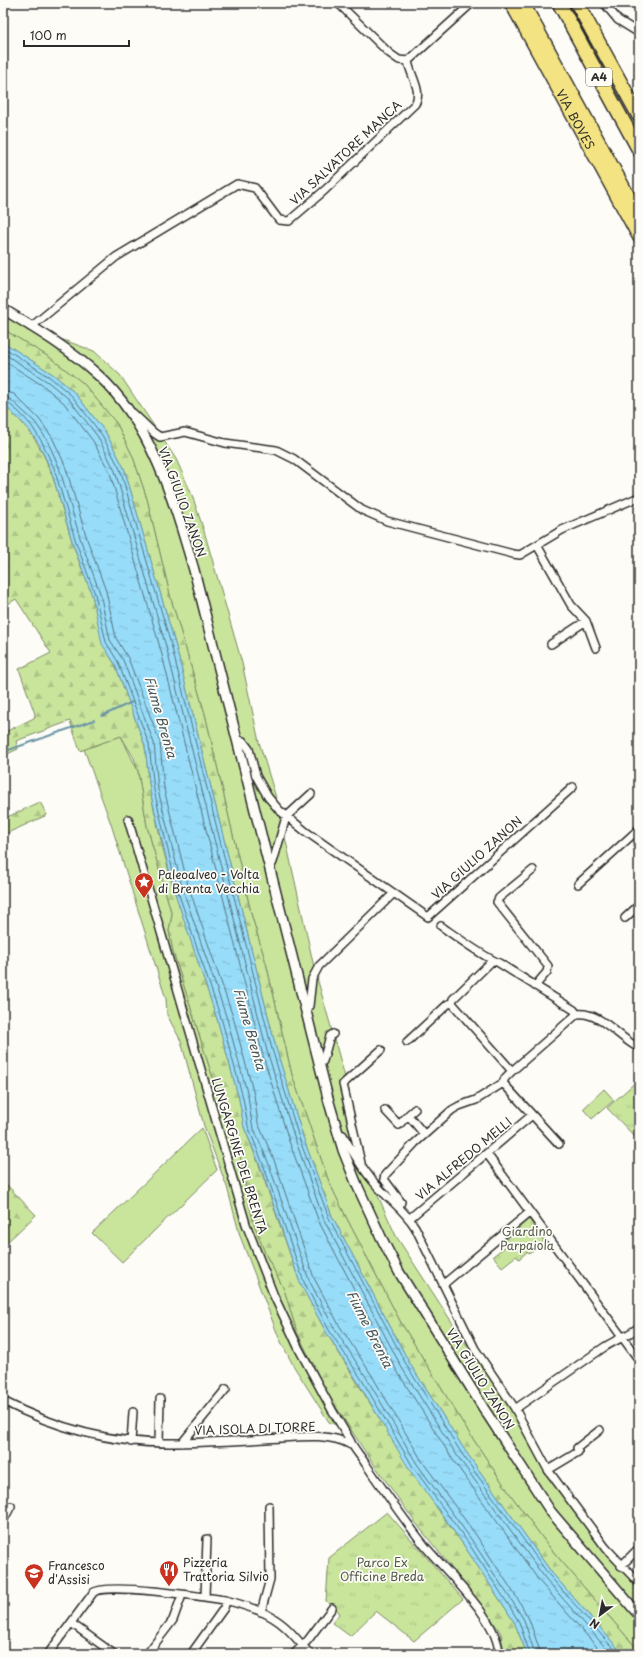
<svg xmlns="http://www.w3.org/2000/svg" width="642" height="1657" font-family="'Playpen Sans',sans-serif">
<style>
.grass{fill:#c9e59c;stroke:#7a8864}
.forest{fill:url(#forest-firs);stroke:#7a8864}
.park{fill:url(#park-tufts);stroke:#7a8864}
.water{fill:url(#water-ripples);stroke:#6c95a7}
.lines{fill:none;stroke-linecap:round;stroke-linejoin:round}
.shore{stroke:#56727d;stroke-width:1}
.stream{stroke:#6c95a7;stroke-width:2}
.minor-casing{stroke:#2b2b2b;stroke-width:10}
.tertiary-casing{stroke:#2b2b2b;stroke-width:12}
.trunk-casing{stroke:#2b2b2b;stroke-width:15}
.motorway-casing{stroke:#2b2b2b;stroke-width:16}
.minor{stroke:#fdfcf7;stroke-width:7}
.tertiary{stroke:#fdfcf7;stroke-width:9}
.trunk{stroke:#f4e382;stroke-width:12}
.motorway{stroke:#f4e382;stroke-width:13}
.labels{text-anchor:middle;stroke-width:3.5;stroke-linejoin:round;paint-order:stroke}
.shield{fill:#fdfcf7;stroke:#6a6a68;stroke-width:1}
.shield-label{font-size:11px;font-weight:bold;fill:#2b2b2b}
.street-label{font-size:12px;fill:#2b2b2b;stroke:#fdfcf7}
.poi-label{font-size:12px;fill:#2b2b2b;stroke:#fdfcf7;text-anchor:start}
.park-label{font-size:12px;fill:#525a47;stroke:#fdfcf7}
.water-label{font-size:13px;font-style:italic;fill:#46575e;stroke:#fdfcf7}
</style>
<defs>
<pattern id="forest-firs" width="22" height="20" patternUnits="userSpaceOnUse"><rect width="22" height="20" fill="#c9e59c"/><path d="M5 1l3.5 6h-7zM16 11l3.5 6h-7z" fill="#adc587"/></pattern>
<pattern id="park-tufts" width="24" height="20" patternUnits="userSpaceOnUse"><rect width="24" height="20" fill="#c9e59c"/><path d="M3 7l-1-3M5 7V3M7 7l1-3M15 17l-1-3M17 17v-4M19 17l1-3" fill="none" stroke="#adc587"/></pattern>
<pattern id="water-ripples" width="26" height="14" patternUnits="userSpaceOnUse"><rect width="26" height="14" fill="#97dcf9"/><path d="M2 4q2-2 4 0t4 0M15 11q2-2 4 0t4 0" fill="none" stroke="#82bdd6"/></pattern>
</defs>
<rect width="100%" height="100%" fill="#fdfcf7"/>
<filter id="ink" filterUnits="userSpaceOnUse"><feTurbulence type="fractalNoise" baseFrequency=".025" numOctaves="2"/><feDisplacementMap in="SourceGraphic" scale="8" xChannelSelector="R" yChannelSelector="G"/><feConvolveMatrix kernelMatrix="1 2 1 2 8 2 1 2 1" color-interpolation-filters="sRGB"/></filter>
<g filter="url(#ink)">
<path class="grass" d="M3,313L30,328L94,351L120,375L176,459L192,495L204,531L242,663L259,742L277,801L314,967L347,1084L365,1167L396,1236L468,1347L478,1359L524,1427L547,1470L639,1590V1651L550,1548L510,1494L467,1430L400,1321L346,1217L329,1182L292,1075L266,963L252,917L205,714L171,599L147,499L133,457L117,424L83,383L49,357L3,329Z
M121,736L138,771L147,826L172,915L169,931L173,951L210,1069L241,1159L246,1190L258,1234L265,1253L284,1289L297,1332L302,1343L327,1393L354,1433L329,1422L293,1365L279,1338L240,1236L227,1187L204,1126L181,1041L167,1015L166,999L111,824L84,749Z
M604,1089L614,1100L592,1119L583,1109Z
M202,1128L217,1170L122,1262L92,1233Z"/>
<path class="forest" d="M3,329L49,357L83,383L117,424L133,457L147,499L171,599L205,714L252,917L266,963L292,1075L329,1182L346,1217L400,1321L467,1430L510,1494L550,1548L639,1651V1654H623L552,1573L466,1452L410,1364L332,1216L303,1137L276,1048L176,647L124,468L106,433L75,393L54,375L3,342Z
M3,404C52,445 54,487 73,544C78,561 86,578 92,595C99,619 99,644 115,664L145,746L150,791L162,845L174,890L218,1022L239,1099L244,1127L259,1165L300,1283L326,1332L376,1413L443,1517L463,1544L506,1609L515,1624L527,1654H505L500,1632L489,1615L415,1522L366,1453L327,1393L297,1332L284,1289L265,1253L253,1221L246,1190L241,1159L210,1069L173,951L169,931L172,915L147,826L138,771L134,758L121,736L80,751L70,721L16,741L18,749L3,756V733L34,718L35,714L19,669L51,653L16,599L3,607Z
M40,802L47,815L3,835V819Z
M3,1181L36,1215L5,1244L3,1242Z"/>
<path class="park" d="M639,1079V1141L607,1108Z
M529,1219L544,1241L529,1254L527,1252L519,1259L516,1256L502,1267L493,1256L506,1246L503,1242Z
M387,1512L463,1599L414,1641L376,1611L350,1636L332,1623L340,1613L326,1601L329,1558Z"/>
<path class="water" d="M3,342L54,375L75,393L106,433L124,468L176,647L276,1048L303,1137L332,1216L410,1364L466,1452L552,1573L623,1654H527L515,1624L506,1609L463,1544L409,1469L358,1382L326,1332L300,1283L260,1165L244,1127L239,1099L218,1022L174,890L150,791L145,746L115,664L102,644L92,595L73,544L51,470L39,444L28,428L3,404Z"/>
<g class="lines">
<path class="shore" d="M3,347L51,378L72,396L102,435L120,469L172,648L272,1049L299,1138L329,1218L407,1366L462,1454L549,1575L618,1654
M3,353L48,382L69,399L98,437L115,471L167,650L267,1051L295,1139L324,1220L402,1368L458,1457L545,1578L611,1654
M3,360L45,387L64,403L93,441L110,473L161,651L262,1052L289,1141L319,1222L397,1371L453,1460L540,1582L603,1654
M3,391L14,394L39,419L52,437L65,465L87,539L106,591L116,638L128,658L160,742L164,789L188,885L233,1017L254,1095L258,1123L274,1160L314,1278L339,1325L371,1374L422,1461L476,1535L519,1601L529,1619L541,1654
M3,397L10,399L35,422L47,440L59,467L81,541L100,593L110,640L123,660L154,743L158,790L182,887L227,1019L248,1096L252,1124L268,1162L309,1280L334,1328L366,1377L417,1464L471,1539L514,1604L524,1620L535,1654
M3,402H7L19,412L31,425L42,442L54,468L76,542L95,594L106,642L118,662L149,744L154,790L177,889L222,1021L243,1098L248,1126L263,1164L304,1282L329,1330L362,1380L413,1467L467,1541L510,1607L519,1622L530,1654"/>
<path class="stream" d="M102,716L132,702
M3,752L94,720"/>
<g class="minor-casing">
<path id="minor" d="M338,3L389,53L399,60L408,61
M604,3L618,20L639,33
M408,61L472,3
M31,327L116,257L237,184L255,188L279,220L289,221L325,190L415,104C423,91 410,75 408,61
M131,414L133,413L154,433L160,437L185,432L225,443L276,450L294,459L362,510L387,521L513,554L520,555L562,530L639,497
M537,545L571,605L586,621L596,648
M551,644L586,621
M238,740L243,741L249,749L256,776L268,797L279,810L305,831L428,917L573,787
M128,819L246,1224L274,1296L299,1349L332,1410L350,1440C353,1448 360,1455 365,1463C384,1491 403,1518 424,1545C446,1572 498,1618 499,1654
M270,868L273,862L286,817L311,794
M533,870L499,898L497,902L548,966L547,972L535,986
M578,884L639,829
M625,918L639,905
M441,926C458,938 482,956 499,963L574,1010L577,1014
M492,961L453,999L452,1003L512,1071
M305,1009L309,1006L312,979L319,966L394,893
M407,1042L448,1004L452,1003
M319,1065L323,1061L330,1036L333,1034
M503,1083L559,1144
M415,1109L408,1115L424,1134
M385,1110L399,1125L408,1115
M338,1133L343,1135C354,1155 364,1172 379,1188C392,1202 405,1211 415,1227L475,1349L514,1407L548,1470L606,1548L639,1583
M487,1154L639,1360
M361,1163L343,1084L381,1050
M399,1207L401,1202L384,1179L385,1175L415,1143L452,1110L459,1106L476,1100L503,1083L505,1078L512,1071L577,1014C600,1011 620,1039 639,1048
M410,1218L532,1115
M445,1283L530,1212
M3,1401C55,1428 109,1443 168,1443C200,1443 233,1441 265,1439C293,1438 326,1431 351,1445
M515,1409L603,1348C615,1340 628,1336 639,1327
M131,1442L133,1412
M159,1443L160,1399
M182,1443L226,1389
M548,1470L578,1452L577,1448L600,1430
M3,1521L11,1506
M621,1566L639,1548
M205,1597L207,1539
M261,1612L270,1579L269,1506
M71,1623L114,1654
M48,1654L93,1593C103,1582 206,1597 225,1600C237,1603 249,1607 260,1611C285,1622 293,1635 310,1654
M147,1654L173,1620L182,1595
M191,1654L224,1608L226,1601
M294,1654L308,1640L332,1608"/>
</g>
<g class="tertiary-casing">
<path id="tertiary" d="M3,309C36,329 70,349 98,375C152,424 174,502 194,570L329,1102L343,1150L357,1185L381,1237L399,1272L484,1409L551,1512L639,1615"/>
</g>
<g class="trunk-casing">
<g id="trunk">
<path id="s1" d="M511,3L639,237"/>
<path d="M523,3L639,215"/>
</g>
</g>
<g class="motorway-casing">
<path id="motorway" d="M559,3L639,150
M577,3L639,116"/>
</g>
<use href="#minor" class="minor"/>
<use href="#tertiary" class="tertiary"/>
<use href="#trunk" class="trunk"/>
<use href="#motorway" class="motorway"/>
</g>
</g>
<defs>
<g id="sight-pin" transform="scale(1)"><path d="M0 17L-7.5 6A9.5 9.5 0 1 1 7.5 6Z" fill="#c8321e" stroke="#fdfcf7"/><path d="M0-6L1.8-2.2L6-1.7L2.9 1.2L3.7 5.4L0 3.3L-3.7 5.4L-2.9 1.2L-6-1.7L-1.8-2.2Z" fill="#fff"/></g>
<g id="restaurant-pin" transform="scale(1)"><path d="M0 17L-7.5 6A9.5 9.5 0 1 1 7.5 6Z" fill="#c8321e" stroke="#fdfcf7"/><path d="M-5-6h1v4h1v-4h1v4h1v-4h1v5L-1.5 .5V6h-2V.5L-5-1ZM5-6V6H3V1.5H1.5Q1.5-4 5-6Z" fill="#fff"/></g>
<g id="school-pin" transform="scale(1)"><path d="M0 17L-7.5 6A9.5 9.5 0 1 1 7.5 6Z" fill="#c8321e" stroke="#fdfcf7"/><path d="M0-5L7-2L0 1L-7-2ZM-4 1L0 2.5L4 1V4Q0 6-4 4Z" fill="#fff"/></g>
</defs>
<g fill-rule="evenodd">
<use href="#sight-pin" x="144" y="882"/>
<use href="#restaurant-pin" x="169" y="1570"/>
<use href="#school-pin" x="34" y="1573"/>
</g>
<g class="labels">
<rect class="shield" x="586" y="68" width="26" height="18" rx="3"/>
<g class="shield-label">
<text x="599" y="81">A4</text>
</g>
<g class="street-label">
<text dy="4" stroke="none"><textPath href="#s1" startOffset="133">VIA BOVES</textPath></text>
<text transform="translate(346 153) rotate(-43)" y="4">VIA SALVATORE MANCA</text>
<text transform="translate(182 502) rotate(70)" y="4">VIA GIULIO ZANON</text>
<text transform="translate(477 858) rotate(-42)" y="4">VIA GIULIO ZANON</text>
<text transform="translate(239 1156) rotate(73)" y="4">LUNGARGINE DEL BRENTA</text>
<text transform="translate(464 1159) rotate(-40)" y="4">VIA ALFREDO MELLI</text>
<text transform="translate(480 1379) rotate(58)" y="4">VIA GIULIO ZANON</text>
<text transform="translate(255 1429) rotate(-2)" y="4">VIA ISOLA DI TORRE</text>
</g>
<g class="poi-label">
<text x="158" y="879">Paleoalveo - Volta<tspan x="158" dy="14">di Brenta Vecchia</tspan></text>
<text x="183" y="1567">Pizzeria<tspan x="183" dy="14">Trattoria Silvio</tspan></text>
<text x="48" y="1570">Francesco<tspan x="48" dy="14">d'Assisi</tspan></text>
</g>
<g class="park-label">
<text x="527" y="1236">Giardino<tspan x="527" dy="14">Parpaiola</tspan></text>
<text x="382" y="1567">Parco Ex<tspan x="382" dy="14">Officine Breda</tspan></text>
</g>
<g class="water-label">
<text transform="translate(161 717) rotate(74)" y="5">Fiume Brenta</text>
<text transform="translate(250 1029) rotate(74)" y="5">Fiume Brenta</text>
<text transform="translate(370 1329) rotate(63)" y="5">Fiume Brenta</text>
</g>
</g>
<rect width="642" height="1657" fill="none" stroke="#fdfcf7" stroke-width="16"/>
<rect x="8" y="8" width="626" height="1641" fill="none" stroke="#2b2b2b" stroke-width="1.5" filter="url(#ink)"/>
<g transform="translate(600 1615) rotate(212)" stroke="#fdfcf7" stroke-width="3" paint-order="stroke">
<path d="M0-3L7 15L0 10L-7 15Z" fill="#2b2b2b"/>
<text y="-6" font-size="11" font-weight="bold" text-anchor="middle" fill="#2b2b2b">N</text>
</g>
<path d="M24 40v6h105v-6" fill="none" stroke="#2b2b2b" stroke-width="2"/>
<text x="30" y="40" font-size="12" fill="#2b2b2b" stroke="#fdfcf7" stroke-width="3" paint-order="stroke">100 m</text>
</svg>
